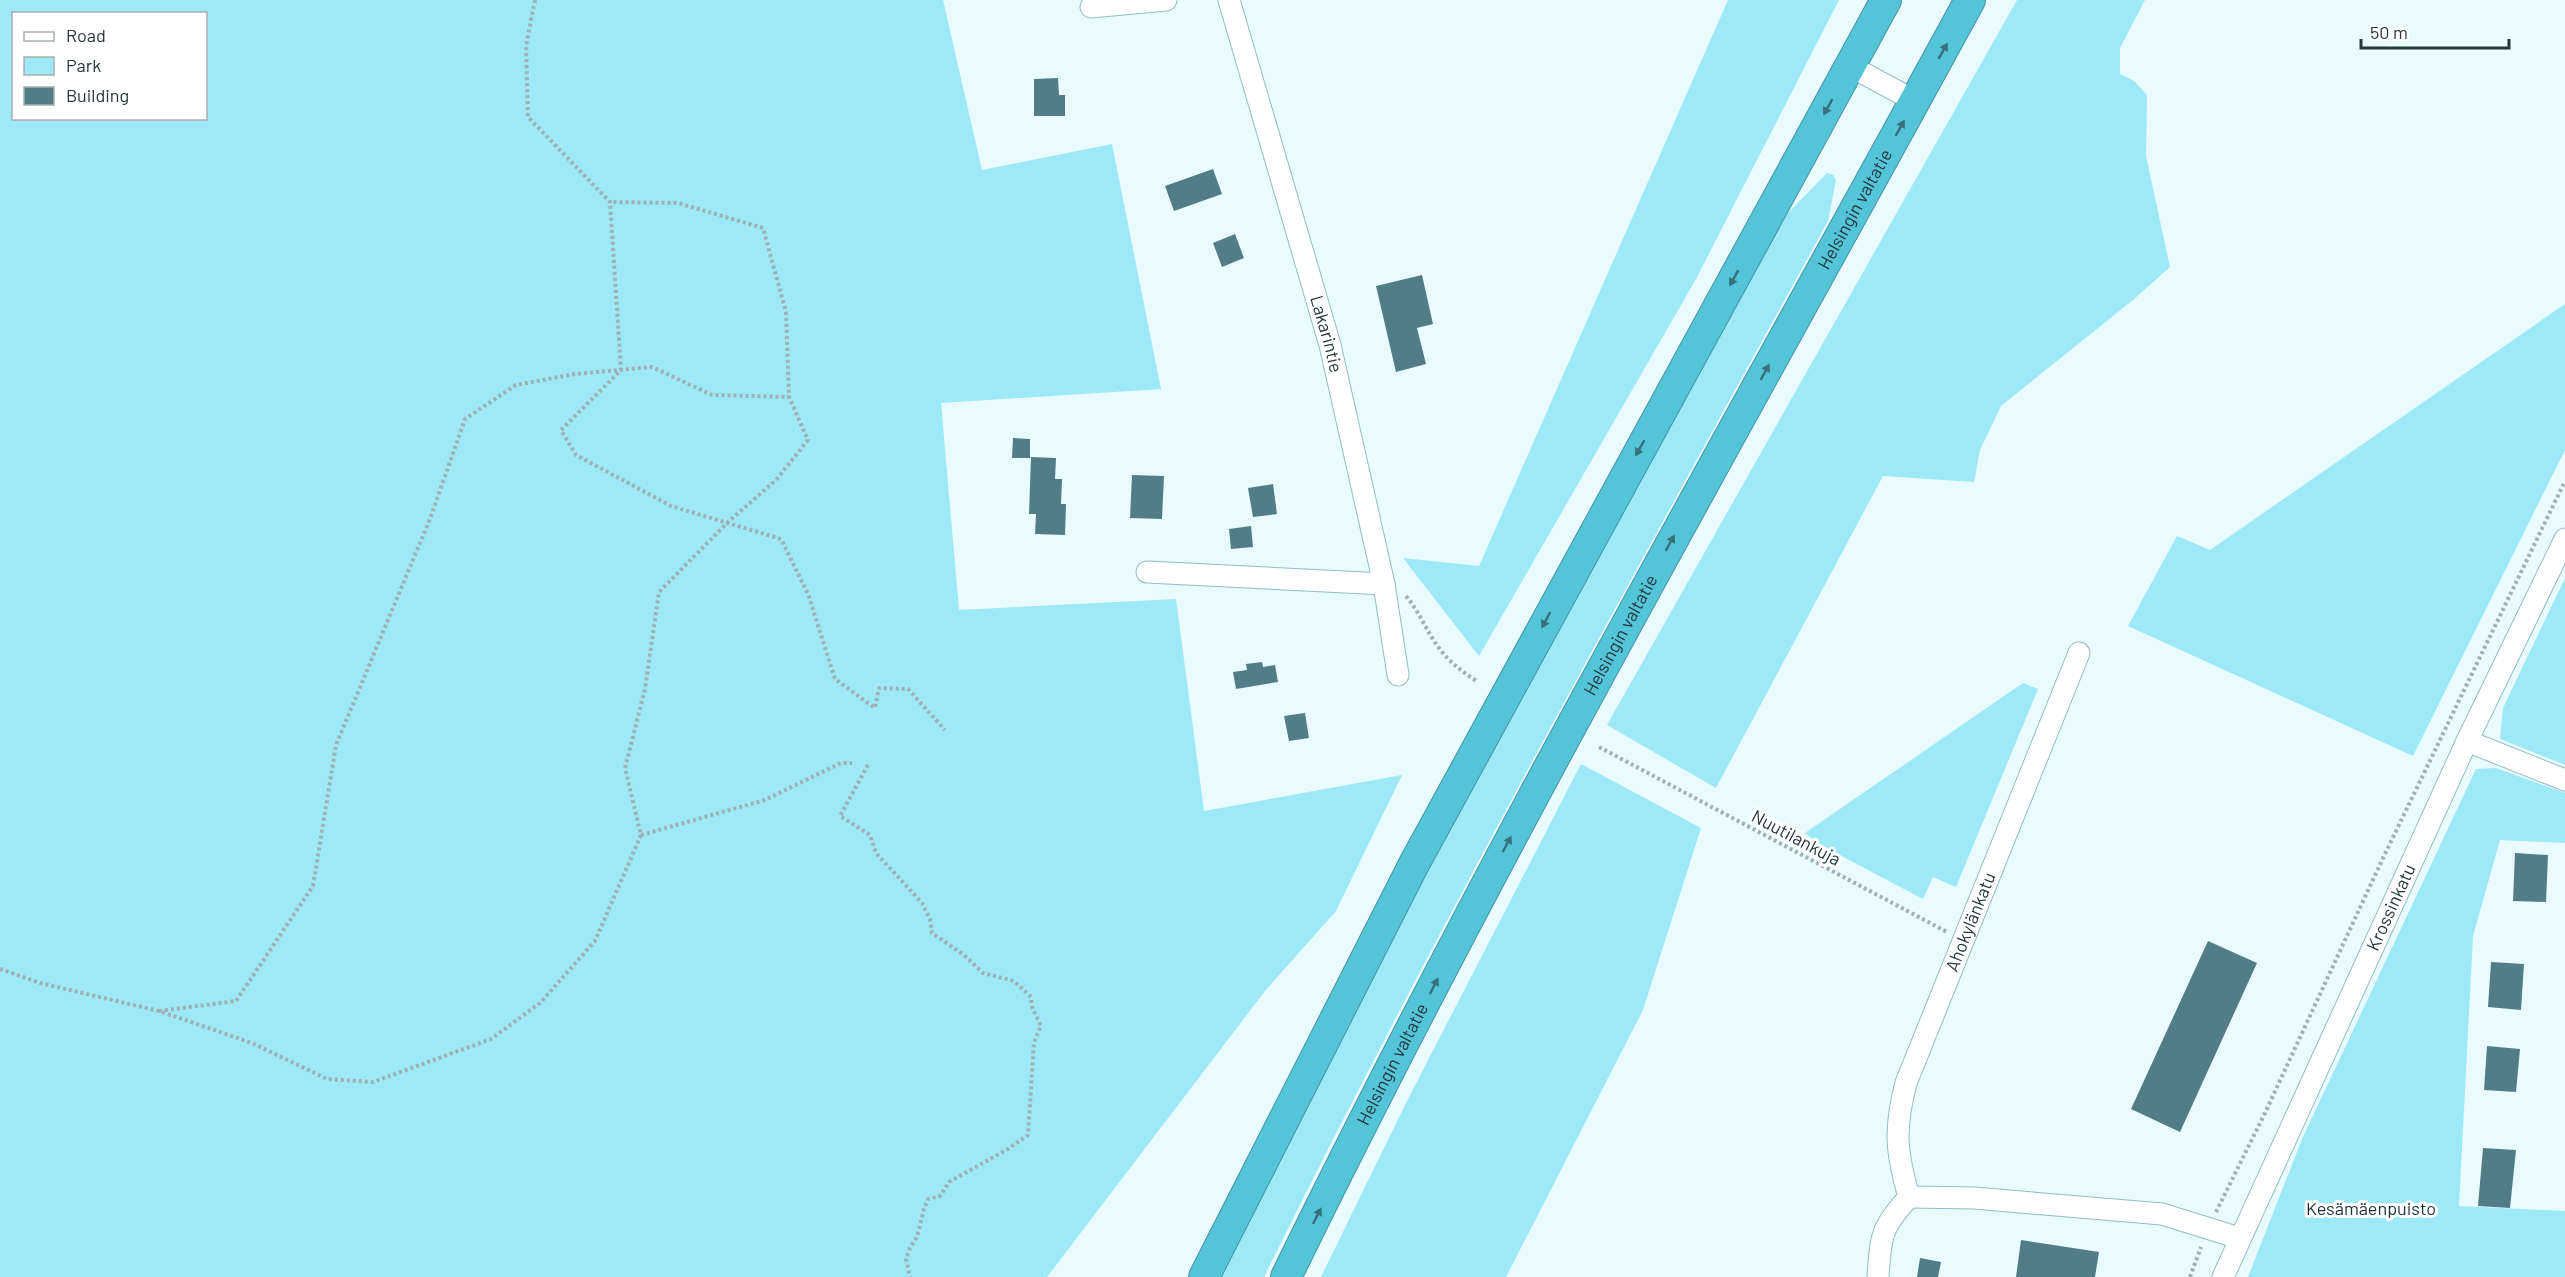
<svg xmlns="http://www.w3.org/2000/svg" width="2565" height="1277" font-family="Barlow,sans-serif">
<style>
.green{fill:#9de9f8;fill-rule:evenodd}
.building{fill:#527d86}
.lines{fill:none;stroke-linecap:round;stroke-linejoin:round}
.minor-casing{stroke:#91bdc6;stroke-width:23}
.highway-casing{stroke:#4493a1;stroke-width:32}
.path{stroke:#9eb0b4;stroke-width:4;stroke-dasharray:3 3;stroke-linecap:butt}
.minor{stroke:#fff;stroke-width:21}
.highway{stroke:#54c5d9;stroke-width:30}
.oneway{fill:#38707a}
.labels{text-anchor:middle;stroke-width:6;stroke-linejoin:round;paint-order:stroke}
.street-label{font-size:18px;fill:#25373a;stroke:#fff}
.park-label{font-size:18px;fill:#1c3438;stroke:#fff}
</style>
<rect width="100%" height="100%" fill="#e9fbff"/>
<path class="green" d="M0,0H943L982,170L1112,144L1161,389L941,403L959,610L1176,599L1204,811L1402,775L1336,911L1265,991L1047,1277H0ZM14,14H206V118H14Z
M1728,0H1839L1696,279L1479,656L1403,558L1479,566Z
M2017,0H2145L2120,48V74L2134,81L2147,95L2146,156L2170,267L2133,300L2001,406L1980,450L1974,482L1883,476L1716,788L1607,725Z
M1827,173L1833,175L1836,180L1828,221C1636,571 1441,919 1264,1277H1219L1374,972L1530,679L1787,214Z
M2565,304V450L2413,756L2128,626L2177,536L2210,550Z
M2565,578V765L2500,739L2503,708Z
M2023,683L2038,689L1956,887L1933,877L1923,899L1817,843L1805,833Z
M1581,764L1701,828L1643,1010L1506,1277H1321L1408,1099Z
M2496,768L2565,793V843L2500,840L2473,936L2459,1206L2565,1211V1277H2248L2302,1139L2476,769Z"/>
<path class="building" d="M1058,78L1059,95H1065V116H1034V79Z
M1213,169L1222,194L1174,211L1165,186Z
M1235,234L1244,258L1222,267L1213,243Z
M1422,275L1433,324L1417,328L1426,364L1396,372L1376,286Z
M1013,438L1030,439V458H1012Z
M1031,457L1056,458L1055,479H1062L1061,504H1066L1065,535L1035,534L1036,514H1029Z
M1132,475L1164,476L1162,519L1130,518Z
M1273,484L1277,514L1253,517L1248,488Z
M1251,526L1253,547L1231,549L1229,529Z
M1262,662L1263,667L1275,665L1278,682L1236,689L1233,672L1247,670L1246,664Z
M1305,713L1309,738L1289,741L1284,716Z
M2515,853L2548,855L2546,902L2513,901Z
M2208,941L2257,963L2180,1132L2131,1109Z
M2491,962L2524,964L2521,1010L2488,1007Z
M2487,1046L2520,1049L2516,1092L2484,1090Z
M2483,1148L2516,1150L2510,1208L2478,1206Z
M2021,1240L2099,1252L2095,1277H2016Z
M1920,1258L1941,1262L1938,1277H1917Z"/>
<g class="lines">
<g class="minor-casing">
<g id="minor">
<path id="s1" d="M1229,0L1330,345L1384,584L1398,675"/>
<path d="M1091,7L1166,0"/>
<path d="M1850,66L1915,101"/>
<path d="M1147,572L1384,584"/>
<path d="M2467,741L2565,780"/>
<path d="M1909,1197L1974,1198L2162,1214L2239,1238"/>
<path id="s2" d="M1878,1277C1881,1236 1880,1229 1909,1197C1896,1152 1894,1129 1906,1083L2079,653"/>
<path id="s3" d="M2223,1277L2467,741L2565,539"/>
</g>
</g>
<g class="highway-casing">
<g id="highway">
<path d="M1204,1277L1414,864L1886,0"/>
<path id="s4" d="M1286,1277C1498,843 1739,424 1970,0"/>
</g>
</g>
<path class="path" d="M535,0L526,46L528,117L610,202L621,370L561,430L576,455L671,506L781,539L808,594L835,679L875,708L879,688L908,689L945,730
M1406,596C1420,613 1427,632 1439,648C1450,663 1463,672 1478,682
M1599,747L1947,932
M868,765L840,816L870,835L876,853L922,903L930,919L932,933L964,955L983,973L1014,981L1031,997L1032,1007L1041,1026L1034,1042L1028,1135L1008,1149L949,1182L940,1196L928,1199L924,1209L917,1237L910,1248L906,1259L910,1277
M641,835L765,800L841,763H852
M0,969L40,983L159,1011L252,1043L327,1079L373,1082L491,1039L540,1003L595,941L641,835L625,768L645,689L659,592L728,522L776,480L808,440L789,397L786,312L763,228L678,203L610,202
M159,1011L236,1001L313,886L336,745L430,519L465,419L516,385L575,374L652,367L712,395L789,397
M2216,1212L2265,1113L2383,858L2565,481
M2190,1277L2201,1247"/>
<use href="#minor" class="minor"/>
<use href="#highway" class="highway"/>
</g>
<defs><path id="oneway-solid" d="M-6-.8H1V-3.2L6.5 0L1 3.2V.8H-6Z" transform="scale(1.5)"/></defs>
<g class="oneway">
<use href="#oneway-solid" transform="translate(1943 51) rotate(-61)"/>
<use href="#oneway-solid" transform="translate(1828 107) rotate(119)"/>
<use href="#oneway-solid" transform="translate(1900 128) rotate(-61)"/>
<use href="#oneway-solid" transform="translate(1734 278) rotate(119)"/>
<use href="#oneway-solid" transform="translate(1765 372) rotate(-61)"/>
<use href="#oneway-solid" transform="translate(1640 448) rotate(119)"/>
<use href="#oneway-solid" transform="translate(1670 543) rotate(-61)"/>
<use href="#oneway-solid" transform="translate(1546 620) rotate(118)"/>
<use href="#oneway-solid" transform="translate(1507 844) rotate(-62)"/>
<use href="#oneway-solid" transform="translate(1434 986) rotate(-63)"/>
<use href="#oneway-solid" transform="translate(1317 1216) rotate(-63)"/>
</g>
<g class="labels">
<g class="street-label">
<text dy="6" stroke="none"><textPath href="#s4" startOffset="1210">Helsingin valtatie</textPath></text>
<text dy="6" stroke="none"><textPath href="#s1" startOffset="348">Lakarintie</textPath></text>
<text dy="6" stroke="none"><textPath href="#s4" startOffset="724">Helsingin valtatie</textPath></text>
<text transform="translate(1796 838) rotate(28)" y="6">Nuutilankuja</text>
<text dy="6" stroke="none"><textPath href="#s3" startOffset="406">Krossinkatu</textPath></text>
<text dy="6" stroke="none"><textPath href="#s2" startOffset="378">Ahokylänkatu</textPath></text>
<text dy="6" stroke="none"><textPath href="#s4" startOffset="238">Helsingin valtatie</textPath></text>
</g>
<g class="park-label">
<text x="2371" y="1215">Kesämäenpuisto</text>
</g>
</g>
<rect x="12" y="12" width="195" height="108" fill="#ffffff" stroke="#a8afb0" stroke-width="1.5"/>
<rect x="24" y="32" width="30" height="9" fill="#ffffff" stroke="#a8afb0" stroke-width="1.5"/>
<text x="66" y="42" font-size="18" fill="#25373a">Road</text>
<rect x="24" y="57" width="30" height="18" fill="#9de9f8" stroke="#a8afb0" stroke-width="1.5"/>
<text x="66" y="72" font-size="18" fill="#25373a">Park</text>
<rect x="24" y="87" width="30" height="18" fill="#527d86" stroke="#a8afb0" stroke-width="1.5"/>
<text x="66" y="102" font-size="18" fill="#25373a">Building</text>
<path d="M2361 39v9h148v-9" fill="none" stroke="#25373a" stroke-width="3"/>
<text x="2370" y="39" font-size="18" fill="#25373a" stroke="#ffffff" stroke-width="4.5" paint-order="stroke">50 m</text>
</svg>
